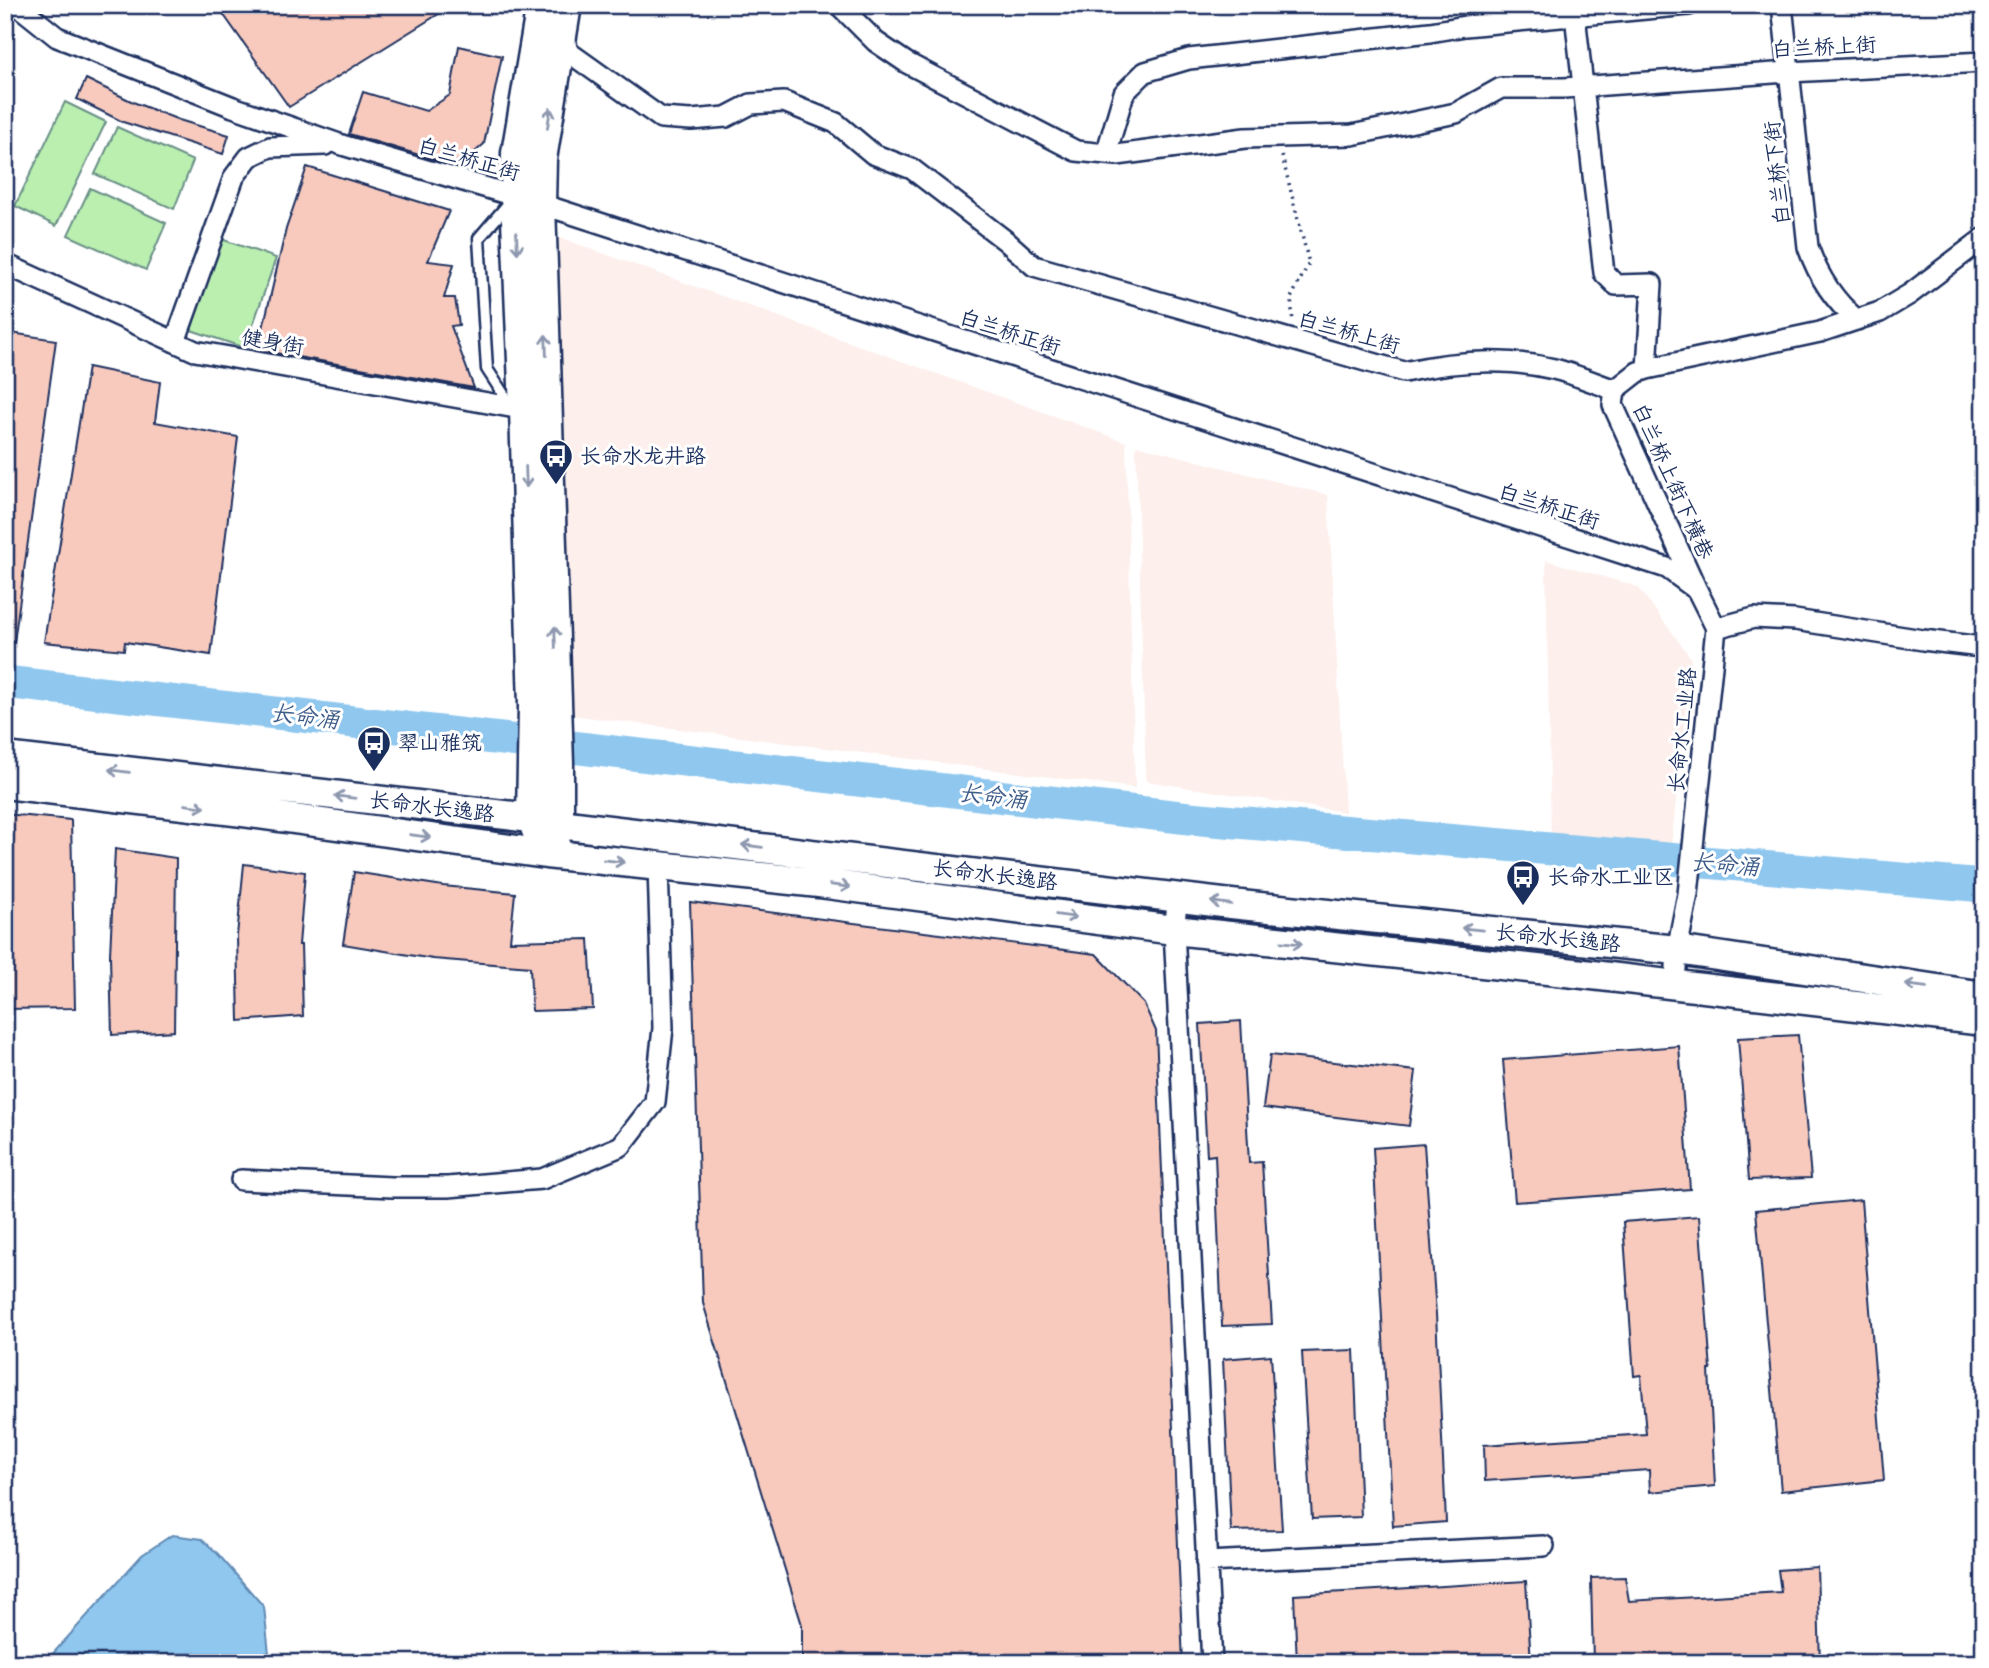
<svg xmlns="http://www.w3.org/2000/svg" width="1989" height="1668" font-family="Mali,'LXGW WenKai TC',sans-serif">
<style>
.built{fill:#fdefeb}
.green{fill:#baefb0;stroke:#6a8f87;stroke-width:2}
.water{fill:#8fc7ee;stroke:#618ab4;stroke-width:2}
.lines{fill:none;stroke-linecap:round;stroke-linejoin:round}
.river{stroke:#8fc7ee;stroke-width:33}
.building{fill:#f8cabd;stroke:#1b2f5e;stroke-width:2}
.lane-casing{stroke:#1b2f5e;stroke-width:15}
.street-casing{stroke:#1b2f5e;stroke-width:24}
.secondary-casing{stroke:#1b2f5e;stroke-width:33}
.path{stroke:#1b2f5e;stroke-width:3.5;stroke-dasharray:2 5;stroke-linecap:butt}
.lane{stroke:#fff;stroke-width:10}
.street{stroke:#fff;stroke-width:19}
.secondary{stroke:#fff;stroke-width:28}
.oneway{stroke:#8d97ae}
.labels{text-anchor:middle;stroke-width:6;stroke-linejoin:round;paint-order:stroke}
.street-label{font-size:21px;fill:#1b2f5e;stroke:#fff}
.poi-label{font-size:21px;fill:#1b2f5e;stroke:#fff;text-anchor:start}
.water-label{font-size:23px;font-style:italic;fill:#3e5d89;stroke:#fff}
</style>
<rect width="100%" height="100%" fill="#fff"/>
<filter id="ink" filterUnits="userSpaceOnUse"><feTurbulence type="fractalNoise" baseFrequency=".0143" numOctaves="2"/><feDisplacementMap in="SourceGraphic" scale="14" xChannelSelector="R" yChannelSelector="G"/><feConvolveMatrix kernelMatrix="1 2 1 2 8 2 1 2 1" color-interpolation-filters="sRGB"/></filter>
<g filter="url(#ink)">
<path class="built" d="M555,236L1126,442L1135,788L563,714Z
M1136,445L1328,495L1345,812L1146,781Z
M1546,560L1638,587L1691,658L1671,847L1551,839Z"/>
<path class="green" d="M65,102L106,122L56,226L15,206Z
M117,127L193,161L174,209L95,174Z
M90,188L166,223L146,270L68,235Z
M221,239L276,258L245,348L191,330Z"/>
<path class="water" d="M172,1535L202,1539L218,1554L264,1607L270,1663H49L47,1660L142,1555Z"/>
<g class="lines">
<path class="river" d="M5,682L1189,818L1984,886"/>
</g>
<path class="building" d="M229,5H453L289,107L221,11Z
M459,46L502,56L484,144L464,162L446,163L349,134L363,92L426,111L450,95Z
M86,79L133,102L179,120L229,135L223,154L123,122L77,99Z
M307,167L449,211L428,261L454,264L444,298H455L459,325L451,326L474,388L258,350L286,229Z
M5,332L56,340L14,642L5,641Z
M88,367L160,382L155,422L238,437L211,655L125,642L124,650L44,642Z
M5,814L71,820L75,1008L5,1009Z
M115,849L176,858L174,1031L112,1035L110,955Z
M244,864L305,872L299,945H301L303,1016L239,1021L237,936Z
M354,872L443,886L515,893L510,941L589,939L593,1009L532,1011L530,967L433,959L343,944Z
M690,902L1096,954L1144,1004L1156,1031L1183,1663H802V1625L703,1303Z
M1241,1021L1249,1163L1262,1162L1272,1324L1222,1326L1215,1155L1207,1156L1200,1024Z
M1798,1035L1811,1178L1749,1180L1738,1038Z
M1679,1046L1690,1189L1515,1202L1503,1060Z
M1270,1055L1416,1071L1409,1126L1263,1108Z
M1424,1144L1436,1314L1446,1522L1393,1526L1373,1148Z
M1861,1200L1884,1480L1781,1491L1756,1210Z
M1699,1216L1711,1370H1709L1715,1486L1650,1492L1649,1470L1485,1481L1484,1445L1646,1434L1641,1375L1634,1376L1623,1222Z
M1354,1350L1361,1517L1312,1519L1302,1352Z
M1271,1355L1282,1530L1231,1531L1223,1359Z
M1817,1567L1820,1663H1593L1591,1578L1625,1577L1629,1601L1781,1592L1778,1570Z
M1526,1581L1531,1663H1297L1294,1595Z"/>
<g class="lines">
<g class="lane-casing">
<path id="lane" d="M510,202L479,238L487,369L511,406"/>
</g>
<g class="street-casing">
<path id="street" d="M17,5L57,37L233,107L342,145L541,204L1667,568L1697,590L1716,628L1754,618L1795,620L1923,640L1973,646L1984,645
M839,5L876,42L907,63L1076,151L1117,155L1245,138L1352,135L1456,113L1501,88H1564L1789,72L1984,62
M1782,5L1808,247C1818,276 1833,300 1857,320
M1574,6L1604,273L1616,285L1652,284L1647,369
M565,31L567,51L661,118L691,120L726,117L751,104L784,102L836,123L873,154L912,169L1006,241L1034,266L1404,372C1453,361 1504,357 1554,369C1574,374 1595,383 1615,390L1638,372L1647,369L1820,332L1880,312L1910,294L1984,238
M1106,154L1124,93L1145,72L1189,59L1430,32L1465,26L1689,5
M5,264L195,351L533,411
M175,342L234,177L249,157L270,147L325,145
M1615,390L1613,405L1696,588
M1178,896L1174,930L1212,1663
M1675,985L1677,950L1688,894L1716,628
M241,1180L392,1187H448L542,1179L621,1146L655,1102L663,1028L658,866
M1206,1562L1544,1546"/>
</g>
<g class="secondary-casing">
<path id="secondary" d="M5,757L531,818L559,824L1231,904L1677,950L1984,996
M5,784L243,812L546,854L819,883L1174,930L1575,973L1984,1021
M538,835L531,818L533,706L524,409L515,196L516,153L541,5
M555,840L559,824V764L541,204L542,159L567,5"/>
</g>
<path class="path" d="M1282,156L1309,263L1291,298L1293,323"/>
<use href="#lane" class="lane"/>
<use href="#street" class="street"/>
<use href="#secondary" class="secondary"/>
</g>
<defs><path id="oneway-shaft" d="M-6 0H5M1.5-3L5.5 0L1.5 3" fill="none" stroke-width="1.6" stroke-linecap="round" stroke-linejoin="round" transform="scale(1.75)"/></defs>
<g class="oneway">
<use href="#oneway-shaft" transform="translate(549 118) rotate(-81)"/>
<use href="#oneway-shaft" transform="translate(517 243) rotate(87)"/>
<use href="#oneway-shaft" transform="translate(546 345) rotate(-92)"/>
<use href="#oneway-shaft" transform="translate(526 477) rotate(88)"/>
<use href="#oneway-shaft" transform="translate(555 637) rotate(-92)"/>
<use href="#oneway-shaft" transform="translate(119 771) rotate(-173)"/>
<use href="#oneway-shaft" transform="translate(345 797) rotate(-173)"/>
<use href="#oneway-shaft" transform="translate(195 806) rotate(7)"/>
<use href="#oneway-shaft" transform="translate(420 836) rotate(8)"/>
<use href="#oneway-shaft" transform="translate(752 846) rotate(-173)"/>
<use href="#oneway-shaft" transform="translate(614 861) rotate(6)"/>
<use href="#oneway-shaft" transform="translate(840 886) rotate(8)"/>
<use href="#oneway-shaft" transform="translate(1221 903) rotate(-172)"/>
<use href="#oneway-shaft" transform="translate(1066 916) rotate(8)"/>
<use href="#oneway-shaft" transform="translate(1472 929) rotate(-174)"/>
<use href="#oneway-shaft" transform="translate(1292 943) rotate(6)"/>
<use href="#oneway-shaft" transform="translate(1916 986) rotate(-172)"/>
</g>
</g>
<defs>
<g id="bus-pin" transform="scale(1.75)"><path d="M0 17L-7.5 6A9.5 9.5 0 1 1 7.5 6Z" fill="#1b2f5e" stroke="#fff"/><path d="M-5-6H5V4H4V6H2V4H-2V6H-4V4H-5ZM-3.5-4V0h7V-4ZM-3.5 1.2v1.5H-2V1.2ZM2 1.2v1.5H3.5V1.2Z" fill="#fff"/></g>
</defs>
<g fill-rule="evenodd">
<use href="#bus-pin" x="556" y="456"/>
<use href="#bus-pin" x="374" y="743"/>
<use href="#bus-pin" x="1523" y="877"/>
</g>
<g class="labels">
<g class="street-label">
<text transform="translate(1824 47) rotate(-3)" y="7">白兰桥上街</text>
<text transform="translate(469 159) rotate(16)" y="7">白兰桥正街</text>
<text transform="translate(1777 173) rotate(-96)" y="7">白兰桥下街</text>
<text transform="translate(1010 332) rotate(18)" y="7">白兰桥正街</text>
<text transform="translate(1349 332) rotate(16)" y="7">白兰桥上街</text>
<text transform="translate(273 342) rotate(10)" y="7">健身街</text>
<text transform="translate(1673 481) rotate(66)" y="7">白兰桥上街下横巷</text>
<text transform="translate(1549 506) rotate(18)" y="7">白兰桥正街</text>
<text transform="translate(1682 730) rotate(-84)" y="7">长命水工业路</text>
<text transform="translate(432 807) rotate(7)" y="7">长命水长逸路</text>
<text transform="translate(995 875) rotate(7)" y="7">长命水长逸路</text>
<text transform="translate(1558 938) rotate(6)" y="7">长命水长逸路</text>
</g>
<g class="poi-label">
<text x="580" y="463">长命水龙井路</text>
<text x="398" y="750">翠山雅筑</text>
<text x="1548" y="884">长命水工业区</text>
</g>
<g class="water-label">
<text transform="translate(305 716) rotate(7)" y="8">长命涌</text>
<text transform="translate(993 796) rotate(7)" y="8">长命涌</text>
<text transform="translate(1725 864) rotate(5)" y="8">长命涌</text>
</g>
</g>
<rect width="1989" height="1668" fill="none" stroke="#fff" stroke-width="28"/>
<rect x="14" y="14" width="1961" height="1640" fill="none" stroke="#1b2f5e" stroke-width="2.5" filter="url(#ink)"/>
</svg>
